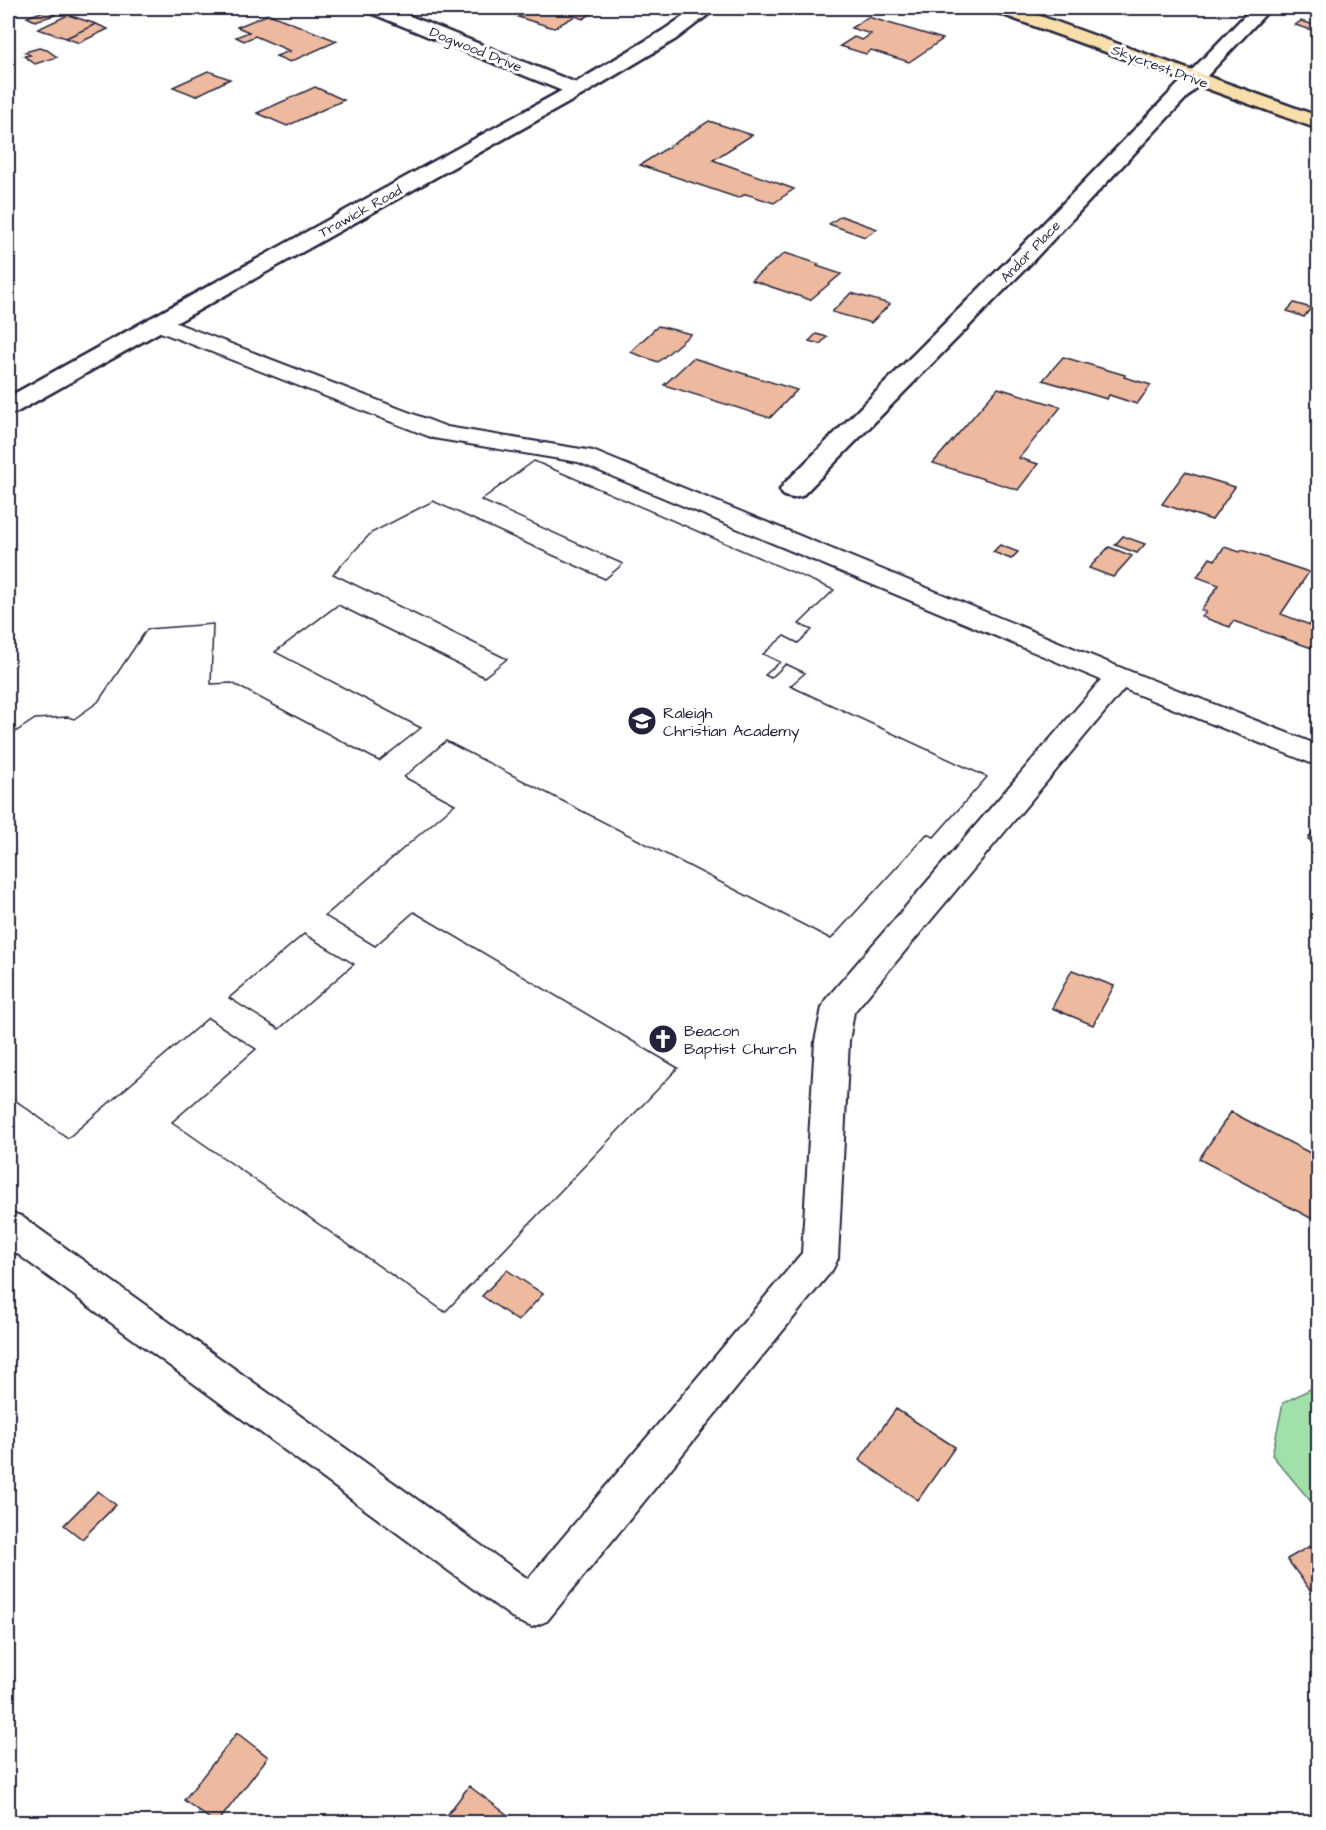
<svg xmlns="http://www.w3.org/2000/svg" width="1326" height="1830" font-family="'Architects Daughter',sans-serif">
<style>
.green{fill:#a1e1a9;stroke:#628272;stroke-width:1.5}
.building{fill:#edb99f;stroke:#22223b;stroke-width:1.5;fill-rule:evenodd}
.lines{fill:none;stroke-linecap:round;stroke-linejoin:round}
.lane-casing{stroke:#22223b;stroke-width:4}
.street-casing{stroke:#22223b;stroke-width:5}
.secondary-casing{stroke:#22223b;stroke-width:5}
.primary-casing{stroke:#22223b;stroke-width:5}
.lane{fill:#fff;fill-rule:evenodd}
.street{fill:#fff;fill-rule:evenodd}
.secondary{fill:#fff;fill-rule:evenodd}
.primary{fill:#f8deab;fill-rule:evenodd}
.labels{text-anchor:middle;stroke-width:6;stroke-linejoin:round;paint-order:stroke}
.far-street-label{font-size:14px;fill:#22223b;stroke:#fff}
.poi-label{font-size:16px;fill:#22223b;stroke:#fff;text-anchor:start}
</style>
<rect width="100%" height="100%" fill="#fff"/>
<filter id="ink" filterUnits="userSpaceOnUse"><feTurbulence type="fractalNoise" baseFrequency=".0167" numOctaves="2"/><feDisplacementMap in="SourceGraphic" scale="12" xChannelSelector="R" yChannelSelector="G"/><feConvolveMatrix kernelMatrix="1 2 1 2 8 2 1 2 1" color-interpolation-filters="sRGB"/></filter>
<g filter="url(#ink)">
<path class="green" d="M1318,1385V1510L1272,1455L1283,1403Z"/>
<path class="building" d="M535,8H590L586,10L594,12L583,19L575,16L554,28L518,17Z
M47,10L55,15L35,21L27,17Z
M269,14L337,41L290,62L276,56L290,51L255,36L244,41L236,37L249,32L237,27Z
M68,15L96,24L66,38L38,29Z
M868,17L943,39L909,62L871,50L866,54L840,46L854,37L862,40L871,34L851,28Z
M1301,21L1318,26V32L1295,25Z
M96,24L108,29L79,43L66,38Z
M39,48L47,50L57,57L35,64L24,56L30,55L25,52Z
M208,71L230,79L196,96L173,87Z
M315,87L344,100L287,126L257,113Z
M709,121L752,135L713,160L794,189L774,203L746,194L738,198L640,165Z
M841,216L877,229L865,237L829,224Z
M785,253L819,264L817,266L841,274L810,300L751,280Z
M851,293L890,304L871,323L832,312Z
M1294,303L1311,308L1304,317L1287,311Z
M658,326L691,334L658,362L630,352Z
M816,334L827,337L820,344L809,341Z
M1063,357L1125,375L1124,377L1151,385L1137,404L1109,395L1107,399L1043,380Z
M693,358L797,390L770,418L664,385Z
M998,388L1061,407L1019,458L1038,464L1018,490L933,463Z
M534,461L834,590L799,624L812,630L798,643L784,636L763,654L780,662L765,675L771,678L786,664L805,673L790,686L987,777L934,837L927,834L831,939L446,741L404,777L455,804L325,916L375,946L414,912L678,1068L445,1312L172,1122L256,1049L208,1018L68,1138L8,1095V737L35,719L68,717L74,719L98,702L147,629L213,624L211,684L232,683L379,761L421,728L275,652L338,605L484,677L507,659L333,574L371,533L433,501L605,579L623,564L481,500ZM304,934L354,964L279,1029L229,998Z
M534,461L834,590L799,624L812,630L798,643L784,636L763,654L780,662L765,675L771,678L786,664L805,673L790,686L987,777L934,837L927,834L831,939L446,741L404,777L455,804L325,916L375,946L414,912L678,1068L445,1312L172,1122L256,1049L208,1018L68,1138L8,1095V737L35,719L68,717L74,719L98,702L147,629L213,624L211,684L232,683L379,761L421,728L275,652L338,605L484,677L507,659L333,574L371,533L433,501L605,579L623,564L481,500Z
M1185,472L1235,487L1212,520L1162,504Z
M1123,536L1145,544L1137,553L1115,545Z
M1000,545L1018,552L1011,559L993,552Z
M1109,547L1132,556L1113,577L1089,568Z
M1224,547L1240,552L1242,550L1309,572L1281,614L1318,628V637L1312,648L1233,621L1230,627L1202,617L1206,612L1201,610L1219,585L1197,577L1210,558L1215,560Z
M1318,823V844L1308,839Z
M304,934L354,964L279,1029L229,998Z
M1072,970L1114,986L1093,1025L1052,1008Z
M1231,1112L1318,1157V1222L1199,1159Z
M507,1270L543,1294L518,1321L482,1296Z
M896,1409L955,1447L918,1500L859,1460Z
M98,1491L116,1505L82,1539L64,1525Z
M1310,1546L1318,1557V1601L1287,1559Z
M237,1733L268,1757L218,1822H214L184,1800Z
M469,1786L517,1822H442Z"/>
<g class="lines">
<g class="lane-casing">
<path id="lane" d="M158,316L447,427L593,451L1129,671L1318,745V766L1124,689L854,1012L849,1041L838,1258L833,1269L547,1621L532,1627L517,1621L8,1247V1212L21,1216L528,1579L802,1253L815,1041L822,1008L826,999L1101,680L578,462L433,438L150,328L147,323L150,318Z"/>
</g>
<g class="street-casing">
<path id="street" d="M366,8H390L584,86L587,90L584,94H570L368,12Z
M1252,8H1271L1028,266L802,496L793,498L784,496L780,490L784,484L1012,256Z"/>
</g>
<g class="secondary-casing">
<path id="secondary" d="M696,8H717L676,39L584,94L17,412L8,414V397L570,86L662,31Z"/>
</g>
<g class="primary-casing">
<path id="primary" d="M993,8H1018L1318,116V129L995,12Z"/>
</g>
<use href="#lane" class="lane"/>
<use href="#street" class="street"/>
<use href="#secondary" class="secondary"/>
<use href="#primary" class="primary"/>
</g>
</g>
<defs>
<g id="school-disc" transform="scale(1.5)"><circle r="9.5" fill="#22223b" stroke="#fff"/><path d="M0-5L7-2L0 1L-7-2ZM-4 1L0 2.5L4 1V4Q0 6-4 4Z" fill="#fff"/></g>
<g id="church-disc" transform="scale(1.5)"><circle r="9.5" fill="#22223b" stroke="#fff"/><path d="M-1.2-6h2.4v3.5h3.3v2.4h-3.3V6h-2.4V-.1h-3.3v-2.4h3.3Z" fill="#fff"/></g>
</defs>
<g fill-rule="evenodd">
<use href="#school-disc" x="642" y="721"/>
<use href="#church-disc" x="663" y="1039"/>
</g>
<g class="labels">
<g class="far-street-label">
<text transform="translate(476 49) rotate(22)" y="5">Dogwood Drive</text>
<text transform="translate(1160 66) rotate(20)" y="5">Skycrest Drive</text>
<text transform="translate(360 211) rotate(-29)" y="5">Trawick Road</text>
<text transform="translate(1030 251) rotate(-46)" y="5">Andor Place</text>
</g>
<g class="poi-label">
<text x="663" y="718">Raleigh<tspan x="663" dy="18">Christian Academy</tspan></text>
<text x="684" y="1036">Beacon<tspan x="684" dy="18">Baptist Church</tspan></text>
</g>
</g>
<rect width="1326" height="1830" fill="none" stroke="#fff" stroke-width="30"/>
<rect x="15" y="15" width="1296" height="1800" fill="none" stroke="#22223b" stroke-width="2" filter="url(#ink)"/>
</svg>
